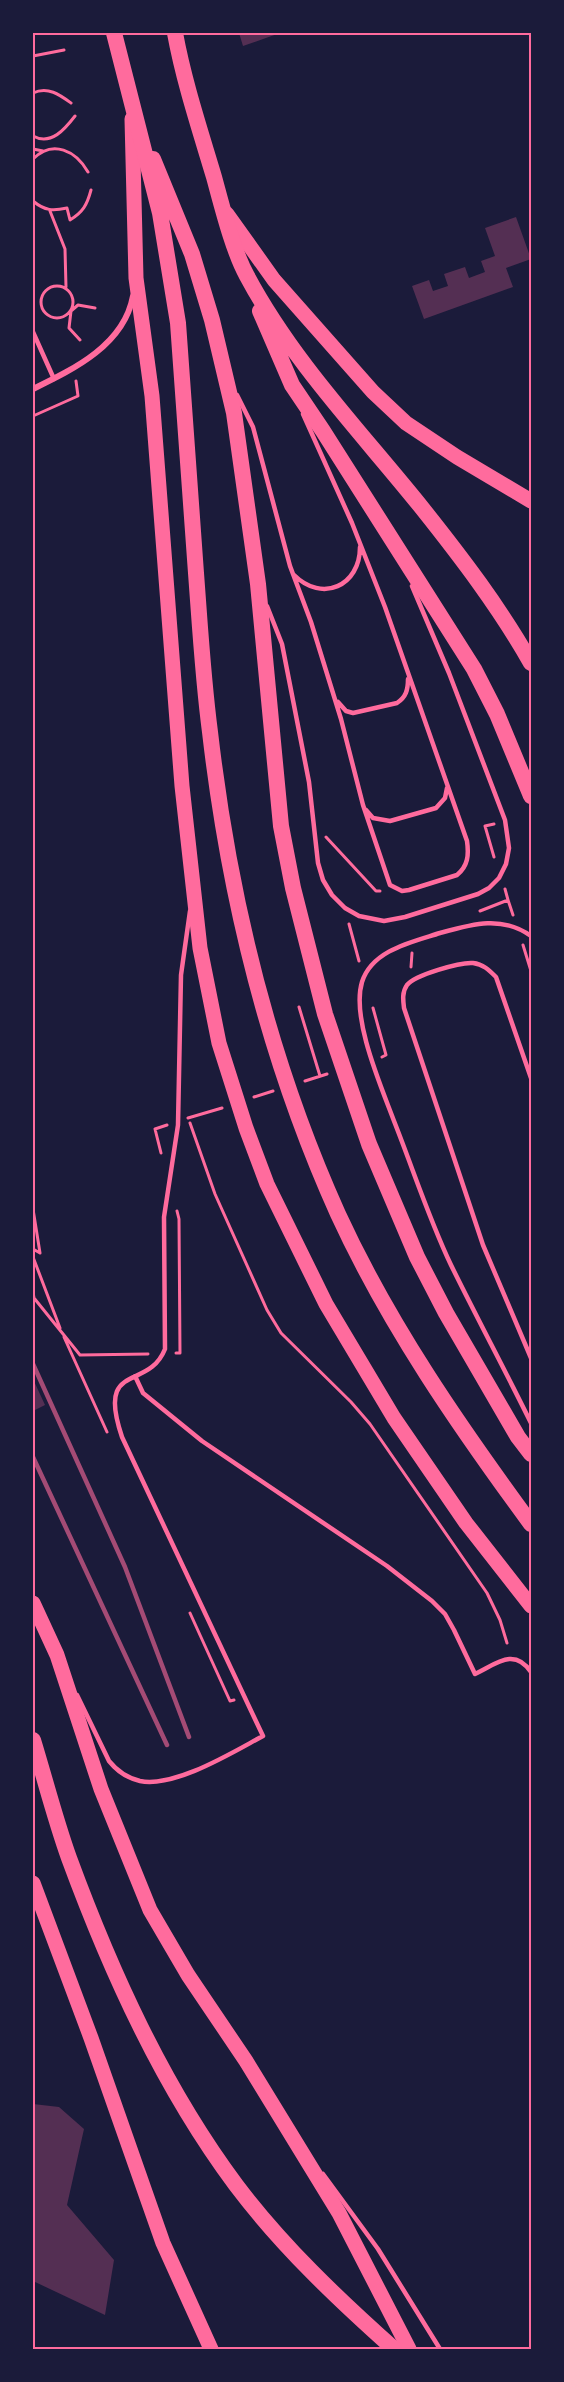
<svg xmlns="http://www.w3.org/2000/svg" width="564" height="2382" font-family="Montserrat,sans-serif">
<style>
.building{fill:#542f53}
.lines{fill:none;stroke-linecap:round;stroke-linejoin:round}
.path{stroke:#ff6b9d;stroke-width:3}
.service{stroke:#ff6b9d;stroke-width:4.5}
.minor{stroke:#ff6b9d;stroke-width:6}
.primary{stroke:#ff6b9d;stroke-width:15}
.trunk{stroke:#ff6b9d;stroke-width:16}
.rail{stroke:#a44b75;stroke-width:4.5}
.neatline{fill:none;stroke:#ff6b9d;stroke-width:2}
</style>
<rect width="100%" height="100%" fill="#1b1b3a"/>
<path class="building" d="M239,33H280L243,46Z
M516,217L531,259L506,268L513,287L424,319L412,286L429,280L433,291L448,286L444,274L465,267L469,278L485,272L481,261L495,256L485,228Z
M33,1379L45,1405L33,1411Z
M33,2104L59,2107L84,2129L67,2205L114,2260L105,2315L33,2281Z"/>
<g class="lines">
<path class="path" d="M33,56L64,50
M33,93C48,86 60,95 71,103
M33,136C51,146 65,129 75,116
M33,149L43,151
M33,159C53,139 76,151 88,172
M33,201C45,211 53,211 67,208L70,220C83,212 87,205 91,190
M50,211L65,249L66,287
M41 302a16 16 0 1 1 32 0a16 16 0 1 1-32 0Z
M80,340L69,328L71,311L78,305L95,308
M33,416L78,396L76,381
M494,824L485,826L494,857
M326,837L376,891H380
M508,900L513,915
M480,911L508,900L505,889
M349,924L359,961
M523,945L531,971
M411,967L412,953
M299,1007L320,1076
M373,1008L386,1055L382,1057
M305,1081L327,1074
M254,1097L273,1091
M188,1118L222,1108
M190,1123L215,1194L267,1310L281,1333L351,1402L370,1424L487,1593L500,1620L507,1643
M161,1153L155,1129L167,1125
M33,1209L40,1253
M33,1249L40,1253
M33,1257L60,1328
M33,1292L34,1298L80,1355L148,1354
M64,1337L107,1432
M176,1353H180L179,1219L177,1211
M190,1613L230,1701L234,1700"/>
<path class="service" d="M33,332L54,379
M237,395L253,427L290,566L311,622L341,719L363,805L390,885L402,891L409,890L457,875C468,866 469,855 467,841L385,607L352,523L303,414
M294,575C322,603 360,586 360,547
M267,606L282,644L309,782L318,863L323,880L332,895L345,908L359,916L384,921L405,917L478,894L489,888L499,878L506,864L509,848L505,820L449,673L412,586
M338,702L346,711L353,713L397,703C406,697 408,690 408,679
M366,810L373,818L390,821L436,808L445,798L447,788
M531,936C502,915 472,924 440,933C412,942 372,950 362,982C351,1018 381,1086 394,1121C413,1169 429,1219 451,1265C477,1318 505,1370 531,1423
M531,1078L496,977C489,970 483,964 473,963C460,962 415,975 407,985C402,992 403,1000 404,1008L483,1245L531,1358
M135,1376L143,1393L202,1441L387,1566L432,1601L445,1614L454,1630L475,1674C496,1664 514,1647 531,1672
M77,1695L109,1761C117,1771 127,1778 140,1781C175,1788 233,1752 263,1736L122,1437C96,1360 148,1392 165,1349L164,1217L178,1125L181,975L190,911
M323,2174L378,2249L440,2349"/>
<path class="minor" d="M33,389C74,369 124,345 133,296"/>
<path class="primary" d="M132,119L136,278L152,396L182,786L200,948L219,1043L246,1128L267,1184L326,1304L394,1418L466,1523L531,1606
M227,214L274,280L373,392L406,423L457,457L531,501
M33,1603L57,1655L101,1789L150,1910L188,1975L246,2061L339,2213L409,2349
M33,1883L91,2038L163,2243L211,2349"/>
<path class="trunk" d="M114,33L160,213L178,323C184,406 190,489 196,573C200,626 203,679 210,732C229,897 270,1063 338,1214C389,1325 459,1426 531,1524
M175,33C184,82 200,130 214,177C222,206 233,251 247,276C293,362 361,432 422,508C461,557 500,608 531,663
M153,159L192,254L212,320L234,413L258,584L281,826L293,888L325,1014L369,1144L417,1257L446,1313L518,1437L531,1454
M260,311L292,385L323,431L474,669L497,714L531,796
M33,1740C45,1779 55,1819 69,1858C111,1972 163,2087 236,2185C282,2246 338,2299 394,2349"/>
<path class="rail" d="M33,1364L125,1567L189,1737
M33,1457L167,1745"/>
</g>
<rect width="564" height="2382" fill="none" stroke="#1b1b3a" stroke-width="69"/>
<rect x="34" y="34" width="496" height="2314" class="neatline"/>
</svg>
